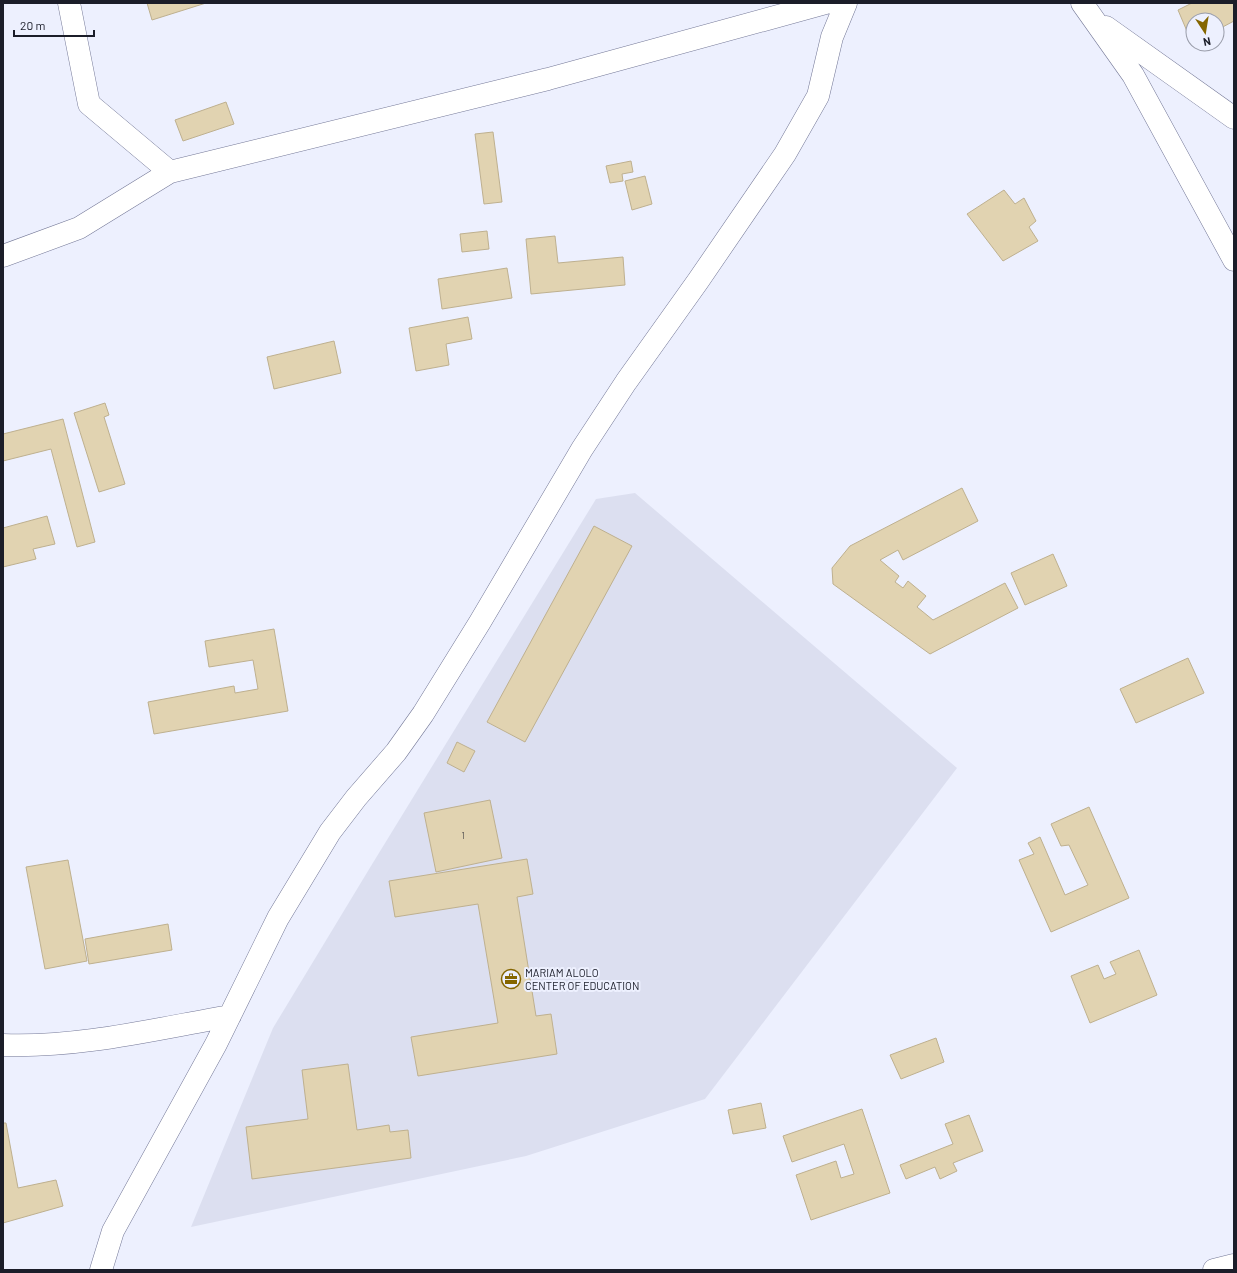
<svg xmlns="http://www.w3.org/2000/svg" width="1237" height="1273" font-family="Barlow,sans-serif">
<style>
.built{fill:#dcdff0}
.building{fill:#e1d3b1;stroke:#beb08f}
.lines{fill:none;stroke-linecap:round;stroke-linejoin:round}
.minor-casing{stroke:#747897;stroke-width:23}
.minor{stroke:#fff;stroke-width:22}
.labels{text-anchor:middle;stroke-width:4;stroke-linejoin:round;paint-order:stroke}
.number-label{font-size:9px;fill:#4c4a4b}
.poi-label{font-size:11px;fill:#1b1d29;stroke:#edf0fe;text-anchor:start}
</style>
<rect width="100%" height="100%" fill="#edf0fe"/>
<path class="built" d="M635,493L957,768L705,1099L526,1156L191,1227L273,1028L371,866L596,499Z"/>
<path class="building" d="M147,3H206L152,20Z
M1192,3H1234V21L1217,30V20H1193L1192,43L1178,10Z
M226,102L234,124L183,141L175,120Z
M493,132L502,202L484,204L475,134Z
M631,161L633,172L622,174L623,181L610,183L606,166Z
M645,176L652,204L632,210L625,181Z
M1004,190L1015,204L1024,198L1036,221L1029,227L1038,241L1003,261L967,214Z
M487,231L489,249L462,252L460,234Z
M555,236L558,263L623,257L625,285L531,294L526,239Z
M507,268L512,298L442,309L438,279Z
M468,317L472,339L446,344L449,365L416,371L409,328Z
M334,341L341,373L274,389L267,357Z
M105,403L109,415L104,417L125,484L99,492L74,413Z
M63,419L95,542L77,547L51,449L3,461V434Z
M962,488L978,521L903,560L898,550L880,560L899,576L895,582L903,588L908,581L926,596L917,607L933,620L1005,583L1018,608L930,654L833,584L832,568L850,546Z
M47,516L55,544L33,549L36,559L3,567V528Z
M594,526L632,546L525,742L487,722Z
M1053,554L1067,586L1025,605L1011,573Z
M274,629L288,711L154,734L148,702L234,686L235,693L258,689L253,660L209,667L205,641Z
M1188,658L1204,693L1136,723L1120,689Z
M457,742L475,751L464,772L447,763Z
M490,800L502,858L436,872L424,813Z
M1089,807L1129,898L1051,932L1019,860L1034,854L1028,843L1040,837L1065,895L1088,885L1069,845L1061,846L1051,824Z
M527,859L533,894L517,897L536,1016L551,1014L557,1054L418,1076L411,1037L498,1023L478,904L395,917L389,881Z
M68,860L87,961L45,969L26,867Z
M168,924L172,950L89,964L85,939Z
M1139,950L1157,995L1090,1023L1071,976L1098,965L1104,979L1116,974L1110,962Z
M936,1038L944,1062L901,1079L890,1055Z
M348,1064L357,1130L389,1125L390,1132L408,1130L411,1158L252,1179L246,1127L308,1119L302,1070Z
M761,1103L766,1128L733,1134L728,1110Z
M862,1109L890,1193L811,1220L796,1175L836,1161L841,1178L854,1174L844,1144L792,1162L783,1136Z
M969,1115L983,1151L953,1163L957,1171L940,1179L935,1167L906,1179L900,1165L953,1144L945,1124Z
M3,1123H6L18,1188L56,1180L63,1206L3,1223Z"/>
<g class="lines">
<g class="minor-casing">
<path id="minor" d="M69,3L89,104L170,172
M1082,3L1133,75L1234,260
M1106,27L1234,118
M3,256L79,228L170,172L548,79L826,3
M3,1045C79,1048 155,1029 230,1016
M101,1270L113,1231L216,1044L278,918L330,832L356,798L396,752L423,714L480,622L582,449L626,382L698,281L785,154L818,96L832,37L846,3
M1214,1270L1234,1265"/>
</g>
<use href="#minor" class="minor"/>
</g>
<defs>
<g id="office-ring" transform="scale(1)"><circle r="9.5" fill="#edf0fe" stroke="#856600" stroke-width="1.5"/><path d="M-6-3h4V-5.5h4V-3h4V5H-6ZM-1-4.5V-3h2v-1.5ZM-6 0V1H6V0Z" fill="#856600"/></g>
</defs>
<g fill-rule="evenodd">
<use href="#office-ring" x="511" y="979"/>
</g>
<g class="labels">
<g class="number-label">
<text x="463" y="839">1</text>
</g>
<g class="poi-label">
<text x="525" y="977">MARIAM ALOLO<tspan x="525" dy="13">CENTER OF EDUCATION</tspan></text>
</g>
</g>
<rect width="1237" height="1273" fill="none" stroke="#1b1d29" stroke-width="8"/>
<g transform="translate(1205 32) rotate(168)"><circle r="19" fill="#edf0fe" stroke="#999ca9"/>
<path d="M0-3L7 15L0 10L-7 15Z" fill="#856600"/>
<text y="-6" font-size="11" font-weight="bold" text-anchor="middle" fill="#1b1d29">N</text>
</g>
<path d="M14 30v6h80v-6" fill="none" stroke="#1b1d29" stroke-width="2"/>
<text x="20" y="30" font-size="12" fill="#1b1d29" stroke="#edf0fe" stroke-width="3" paint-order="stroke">20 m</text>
</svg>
